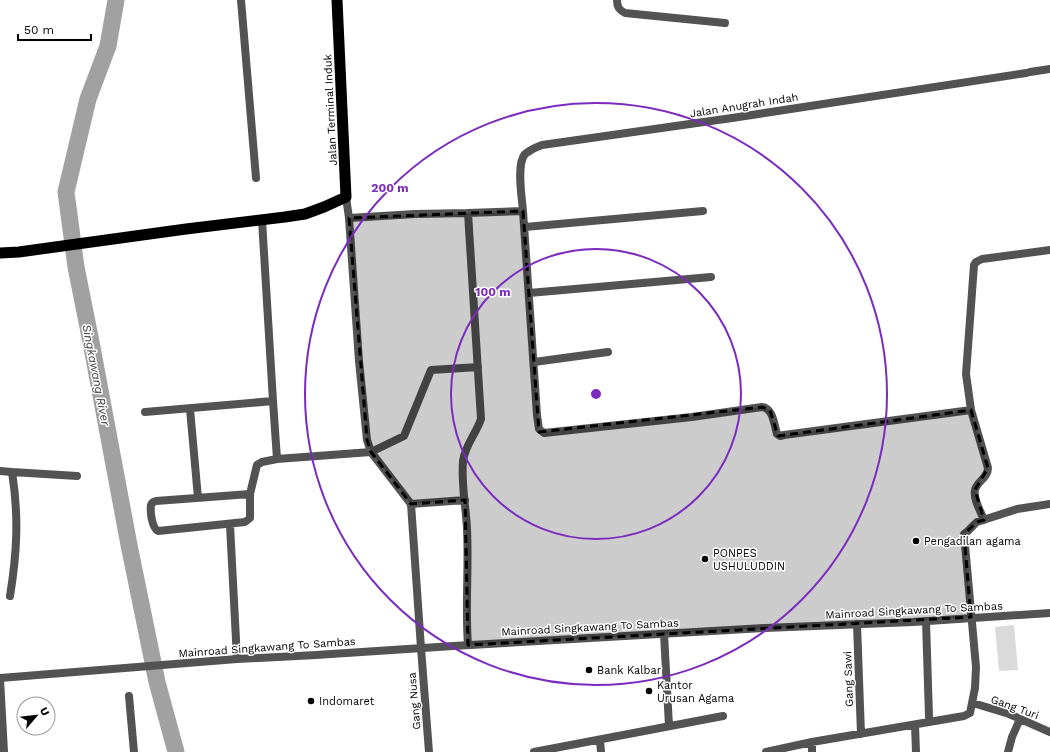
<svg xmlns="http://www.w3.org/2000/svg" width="1050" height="752" font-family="'Work Sans',sans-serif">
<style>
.green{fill:#dadada}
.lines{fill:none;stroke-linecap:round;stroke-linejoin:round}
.river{stroke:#a1a1a1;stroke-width:17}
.minor{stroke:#535353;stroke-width:8}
.tertiary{stroke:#535353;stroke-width:8}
.trunk{stroke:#000;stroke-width:11}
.marked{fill:#000;fill-opacity:0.2;stroke:#000;stroke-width:3;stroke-dasharray:8 5;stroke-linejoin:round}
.ring{fill:none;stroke:#7b2cbf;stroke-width:2}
.poi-dot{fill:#000;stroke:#fff;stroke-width:1.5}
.labels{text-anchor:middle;stroke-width:3;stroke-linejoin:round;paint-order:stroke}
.street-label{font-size:11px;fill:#000;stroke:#fff}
.poi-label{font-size:11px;fill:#000;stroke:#fff;text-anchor:start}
.water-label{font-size:12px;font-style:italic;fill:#424242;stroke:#fff}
.centre{fill:#7b2cbf;stroke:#fff;stroke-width:2}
.ring-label{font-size:12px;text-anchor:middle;font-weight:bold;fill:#7b2cbf;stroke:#fff;stroke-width:3;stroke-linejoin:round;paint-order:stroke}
</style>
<rect width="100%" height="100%" fill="#fff"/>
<path class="green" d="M1014,625L1018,670L999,671L995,627Z"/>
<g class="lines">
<path class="river" d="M116,0L108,46L88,99L66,192L76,267L91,342L129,545L157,682L176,752"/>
<path class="minor" d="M241,0L256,178
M617,0C617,7 619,10 625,13L725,23
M1030,72L1050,69
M523,211C522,198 516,164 525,154C530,150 536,147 542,145L732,118L1026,73
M468,213L523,211L537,415L539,429L544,433L692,417L762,407C773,408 774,424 777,434L780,436L784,435L971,410
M349,218L415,214L468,213L481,419C476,434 465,445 463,461C461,484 466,507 467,529C469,568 465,606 468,645
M262,220L273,401
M525,227L703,211
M529,293L711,277
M534,362L608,352
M190,409L198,498
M145,412L273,401L277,459
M0,471L12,472C19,516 17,553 10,596
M12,472L77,476
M250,494V518L245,522L158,531C152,528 150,512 151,505C152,502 154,502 156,501L250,494L256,469L257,465L262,462L277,459L371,452L404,436L431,370L478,367
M411,504L465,500
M984,520C981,512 973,499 975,490C977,481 988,478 988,468L971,410L966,374L974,265L976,262L982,259L1050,250
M230,525L237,659
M926,621L929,717
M857,624L861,734
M664,634L669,726
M421,648L429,752
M0,679L4,752
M129,696L134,752
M973,703L1009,714L1050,732
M915,725L916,752
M600,740L601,752
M812,742V752
M534,752L723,716
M766,752L812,742L964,716L970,713L975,688L976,667L964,534C969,531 972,526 977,522L1017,509L1050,504
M1008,752L1012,737L1020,719"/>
<path class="tertiary" d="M346,197L349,218L359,361L367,440L371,452L411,504L421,648
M0,678L237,659L316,655L453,646L765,628L913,622L1050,613"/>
<path class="trunk" d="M0,253L19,252L186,229L285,217L305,214L324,207L346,197L337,0"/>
</g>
<path class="marked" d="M523,211L539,432L762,407L770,410L778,436L971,410L988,468L975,490L984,520L977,522L964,534L971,617L468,645L465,500L411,504L371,452L367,440L349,218Z"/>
<g class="ring">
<circle cx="596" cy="394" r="145"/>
<circle cx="596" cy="394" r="291"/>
</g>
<g class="poi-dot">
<circle cx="916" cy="541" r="4"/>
<circle cx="705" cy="559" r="4"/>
<circle cx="589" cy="670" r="4"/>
<circle cx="649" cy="691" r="4"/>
<circle cx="311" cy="701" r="4"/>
</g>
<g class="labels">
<g class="street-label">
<text transform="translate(744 105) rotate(-9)" y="4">Jalan Anugrah Indah</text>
<text transform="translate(330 110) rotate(-93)" y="4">Jalan Terminal Induk</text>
<text transform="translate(914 610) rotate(-3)" y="4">Mainroad Singkawang To Sambas</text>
<text transform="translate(590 627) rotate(-3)" y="4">Mainroad Singkawang To Sambas</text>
<text transform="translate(267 647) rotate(-4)" y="4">Mainroad Singkawang To Sambas</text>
<text transform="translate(848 679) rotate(-92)" y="4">Gang Sawi</text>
<text transform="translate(414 701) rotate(-95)" y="4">Gang Nusa</text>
<text transform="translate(1015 707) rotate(20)" y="4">Gang Turi</text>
</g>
<g class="poi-label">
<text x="924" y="545">Pengadilan agama</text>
<text x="713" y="557">PONPES<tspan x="713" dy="13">USHULUDDIN</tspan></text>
<text x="597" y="674">Bank Kalbar</text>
<text x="657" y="689">Kantor<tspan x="657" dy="13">Urusan Agama</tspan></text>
<text x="319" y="705">Indomaret</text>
</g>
<g class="water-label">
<text transform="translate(96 375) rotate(79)" y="4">Singkawang River</text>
</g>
</g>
<circle cx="596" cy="394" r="6" class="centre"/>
<g class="ring-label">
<text x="390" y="192">200 m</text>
<text x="493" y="296">100 m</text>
</g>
<g transform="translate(36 716) rotate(62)"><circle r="19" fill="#ffffff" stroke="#999999"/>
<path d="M0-3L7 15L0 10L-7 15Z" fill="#000000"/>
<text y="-6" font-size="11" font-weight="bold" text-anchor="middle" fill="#000000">U</text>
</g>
<path d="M18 34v6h73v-6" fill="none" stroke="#000000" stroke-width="2"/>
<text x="24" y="34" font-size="12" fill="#000000" stroke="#ffffff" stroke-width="3" paint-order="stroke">50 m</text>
</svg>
